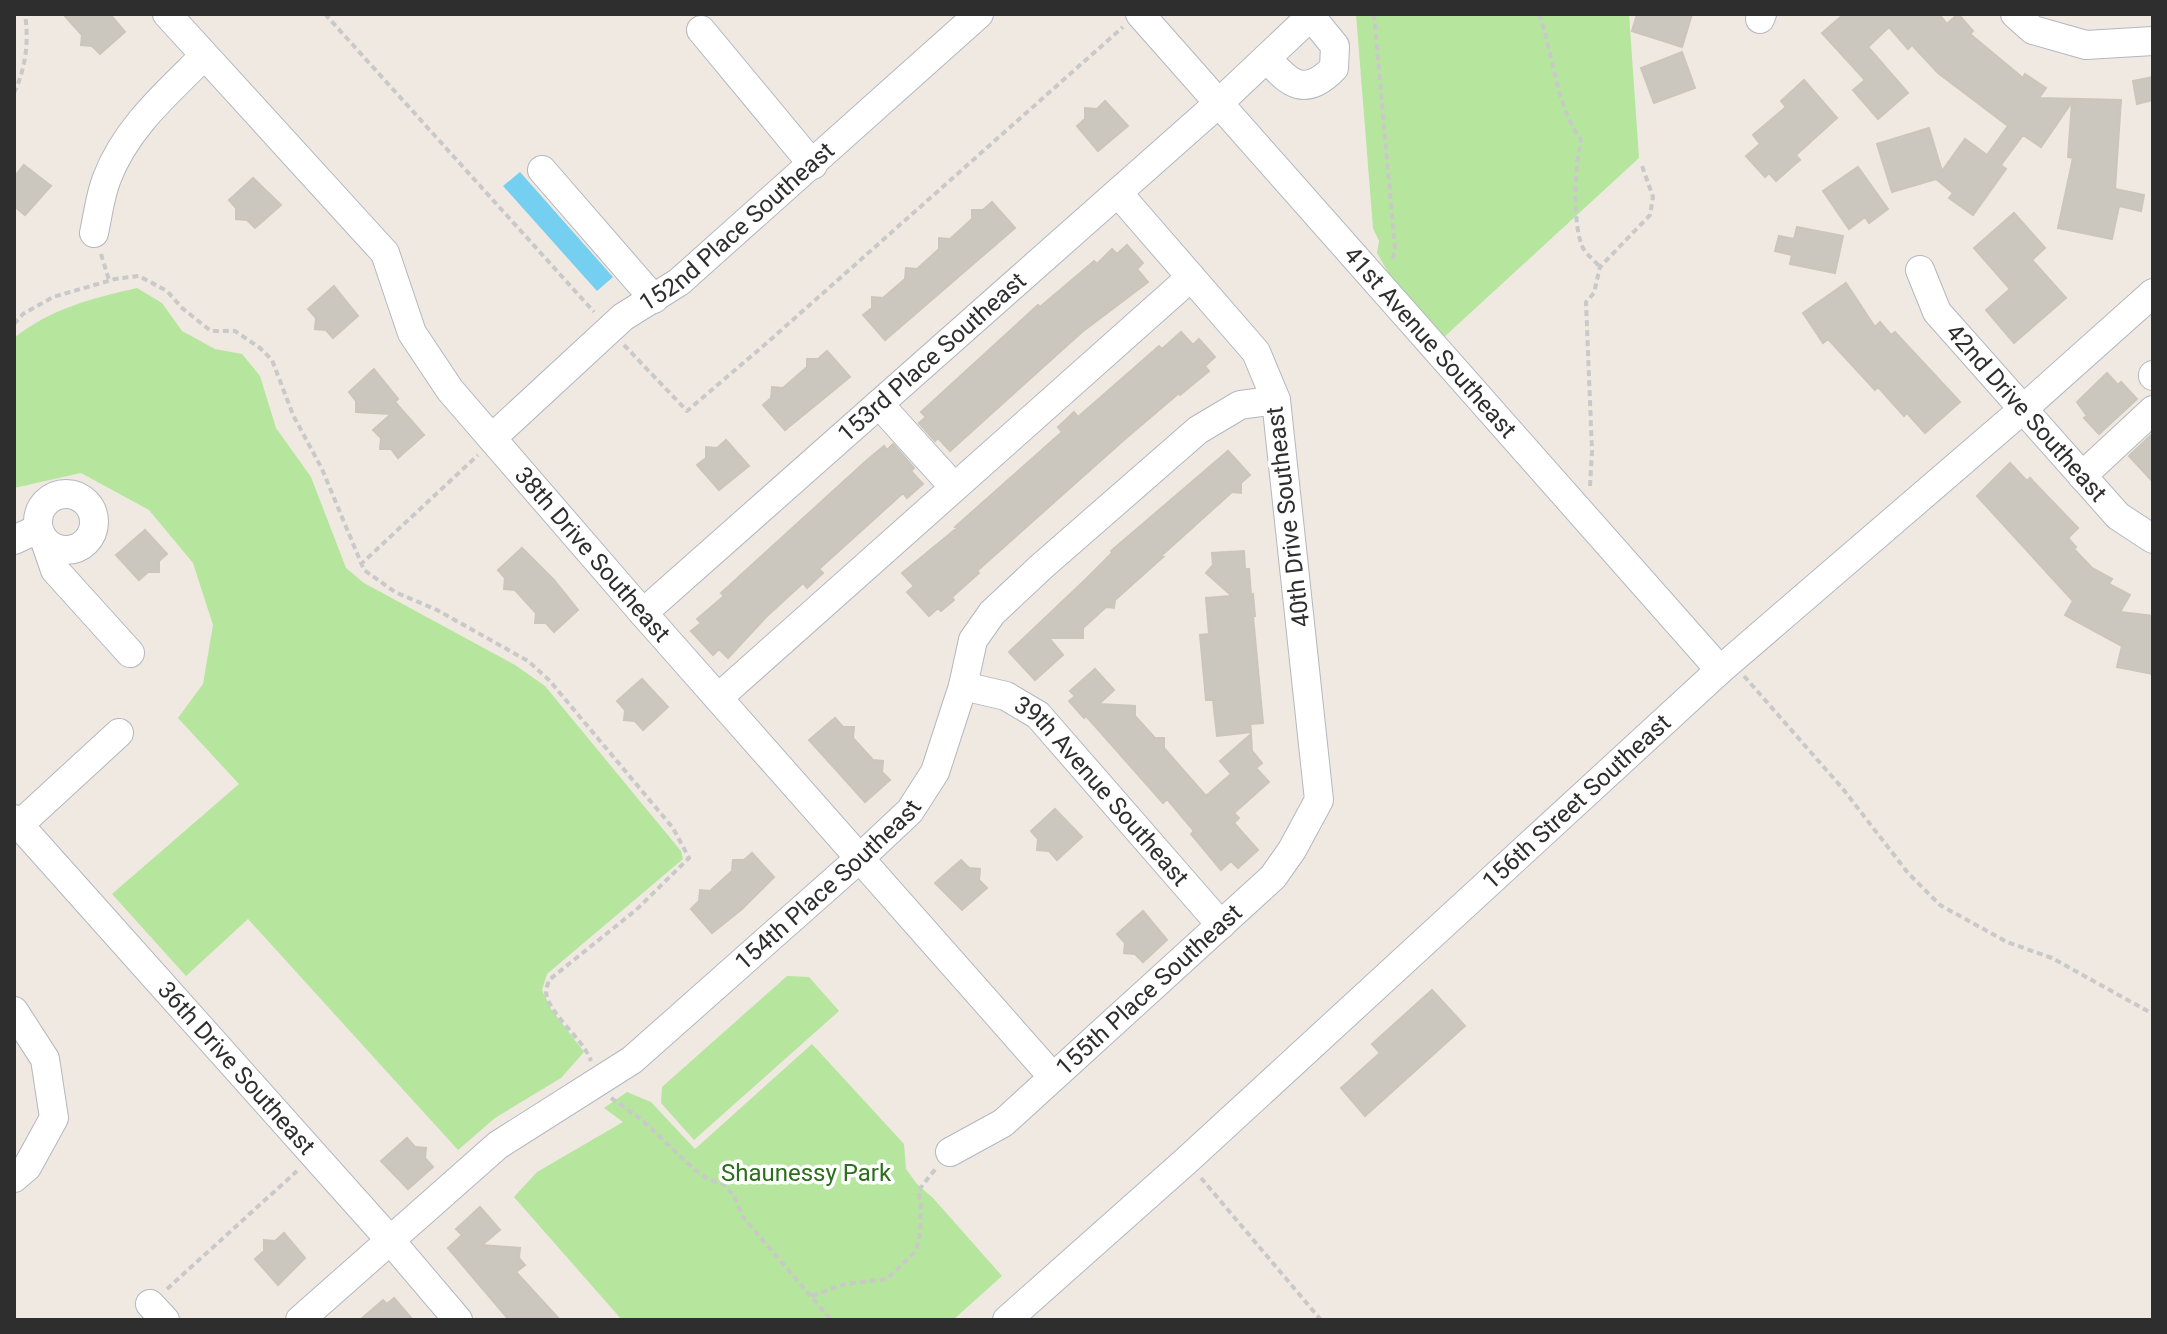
<svg xmlns="http://www.w3.org/2000/svg" width="2167" height="1334" font-family="Roboto,sans-serif">
<style>
.green{fill:#b6e59e}
.water{fill:#75cff0}
.building{fill:#cbc7bf;stroke:#cbc5ba;stroke-width:2}
.lines{fill:none;stroke-linecap:round;stroke-linejoin:round}
.minor-casing{stroke:#b4b7c1;stroke-width:30}
.path{stroke:#c9c9c9;stroke-width:4;stroke-dasharray:6 4;stroke-linecap:butt}
.minor{stroke:#fff;stroke-width:28}
.labels{text-anchor:middle;stroke-width:7;stroke-linejoin:round;paint-order:stroke}
.street-label{font-size:24px;fill:#2e2e2e;stroke:#fff}
.park-label{font-size:24px;fill:#2c6e1b;stroke:#fff}
</style>
<rect width="100%" height="100%" fill="#efe9e1"/>
<path class="green" d="M1356,14H1629L1639,158L1442,339L1396,286L1377,253L1379,241L1373,228Z
M137,288L162,303L182,331L215,349L242,354L260,376L276,428L311,477L346,568L364,583L515,665L545,686L681,851L683,859L547,974L542,990L551,1009L584,1052L561,1078L495,1118L458,1150L248,919L186,976L112,894L239,784L178,718L203,684L213,625L193,563L149,510L81,473L14,488V338C50,309 93,298 137,288Z
M787,976L809,977L839,1011L694,1140L661,1103L662,1087Z
M812,1044L904,1144L906,1169L917,1184L933,1198L1002,1276L953,1320H622L514,1197L537,1172L623,1122L604,1108L627,1092L651,1102L695,1149Z"/>
<path class="water" d="M520,172L613,277L597,291L503,186Z"/>
<path class="building" d="M63,14H110L125,32L100,54L92,46L81,45L82,35Z
M1637,14H1692L1682,47L1632,31Z
M1844,14H1939L1947,24L1958,14L1973,31L1970,34L2023,78L2025,74L2046,88L2039,98L2121,100L2115,189L2144,195L2141,211L2119,206L2112,239L2058,228L2073,158L2068,157L2072,102L2041,147L2023,135L2001,165L2006,169L1973,215L1949,198L1953,193L1936,179L1892,192L1877,144L1929,128L1942,171L1965,139L1987,155L2008,126L1938,73L1912,45L1908,49L1889,27L1868,47L1908,93L1878,119L1853,90L1865,80L1822,33Z
M1682,52L1695,88L1654,103L1641,68Z
M2153,77V100L2137,104L2133,81Z
M1804,80L1837,118L1796,155L1800,160L1776,181L1769,173L1765,177L1746,156L1760,144L1753,135L1786,107L1781,101Z
M1105,101L1128,126L1098,151L1077,126L1085,119V108L1097,109Z
M24,165L51,186L25,215L14,206V177Z
M1858,167L1888,209L1869,223L1865,217L1849,229L1823,191Z
M253,178L281,205L255,228L247,220L236,219V208L229,200Z
M992,202L1015,228L885,340L863,315L872,308V297L883,298L905,279L906,268L917,269L939,249V238L950,239L972,219V210H983Z
M2014,213L2045,248L2032,260L2066,298L2014,343L1986,310L2010,289L1974,248Z
M1797,227L1843,236L1835,273L1790,264L1792,255L1775,251L1779,236L1794,239Z
M1127,245L1143,263L1137,269L1148,282L1082,332L950,451L938,438L935,441L919,423L926,417L921,412L1038,305L1040,307L1094,261L1097,264L1112,249L1117,254Z
M1846,283L1875,327L1880,322L1891,335L1895,332L1960,402L1925,433L1907,413L1904,416L1878,387L1875,390L1828,339L1823,343L1803,313Z
M334,286L358,316L333,338L326,330L315,329L316,318L308,309Z
M1181,332L1193,345L1199,339L1215,357L1205,366L1209,371L1180,395L1179,393L1125,439L977,571L979,573L952,597L954,600L941,611L938,608L929,616L907,592L914,586L902,573L957,528L955,527L1062,432L1058,427L1074,412L1078,417L1159,346L1162,349Z
M827,351L850,377L785,430L763,405L771,398L772,387L783,388L807,367V359H818Z
M374,369L398,399L395,402L424,435L398,458L391,449H380L381,438L373,430L391,414L356,412V401L349,392Z
M2107,373L2118,385L2121,382L2137,399L2099,434L2084,418L2087,416L2077,402Z
M2153,433V482L2129,456Z
M726,440L749,466L719,490L697,465L706,458V447L717,448Z
M893,444L914,468L911,471L923,484L907,498L903,493L819,569L823,573L807,588L803,583L766,617L728,658L719,649L713,655L691,631L701,623L697,619L724,596L721,593L866,461L884,446L887,450Z
M1228,451L1250,475L1241,483V493L1232,492L1160,557H1163L1115,600L1114,608L1106,607L1083,628V638H1049L1063,655L1035,680L1009,652L1086,579L1112,553L1111,551Z
M2010,463L2027,481L2030,478L2078,528L2068,538L2076,547L2074,549L2092,568L2112,579L2109,584L2130,595L2120,612L2153,616V674L2117,667L2122,646L2065,615L2073,601L1977,496Z
M145,530L167,554L159,561V572H148L139,580L116,555Z
M522,548L554,580L578,610L554,632L546,623H535L536,613L515,590L504,589L505,578L498,570Z
M1244,551L1245,569H1249L1251,595L1253,594L1255,616H1253L1263,723L1250,724L1251,732L1217,736L1213,700H1206L1200,635L1209,634L1206,598L1232,596L1206,573L1213,565L1212,553Z
M1095,669L1114,690L1099,704L1135,706V716L1155,738H1164V748L1206,796L1231,774L1220,761L1251,734L1252,751L1262,763L1256,768L1269,782L1234,813L1239,818L1234,823L1258,850L1238,868L1231,861L1221,870L1191,834L1194,831L1167,799L1163,803L1086,716L1084,718L1069,701L1075,696L1070,691Z
M642,679L668,707L643,730L635,721L624,720L625,710L617,701Z
M835,718L843,727H854L853,738L873,760L883,761L882,772L890,780L865,802L809,740Z
M1055,809L1082,837L1057,860L1049,851L1037,850L1038,839L1031,831Z
M752,853L774,877L742,909L712,933L691,909L699,901L700,890L710,891L732,871L733,860H744Z
M961,860L969,868L980,869L979,880L987,888L962,910L935,883Z
M1143,911L1167,940L1143,962L1135,954L1124,953L1125,943L1117,934Z
M1432,990L1465,1026L1365,1116L1341,1088L1380,1053L1372,1044Z
M407,1138L415,1147L426,1148L425,1158L433,1167L408,1189L381,1161Z
M480,1207L500,1230L482,1245L520,1248L519,1258L525,1265L516,1272L560,1320H509L448,1248L462,1235L456,1229Z
M284,1233L305,1258L278,1285L255,1259L264,1251V1240L275,1241Z
M394,1298L413,1320H360L383,1300L387,1304Z"/>
<g class="lines">
<g class="minor-casing">
<g id="minor">
<path id="s1" d="M167,14L385,253L412,333L450,390L643,613L1052,1076"/>
<path id="s2" d="M1140,14L1720,670"/>
<path d="M2015,14L2033,30L2086,45L2153,41"/>
<path d="M1760,19L1762,14"/>
<path d="M701,30L813,165"/>
<path d="M1267,58C1289,84 1305,98 1334,68L1335,46L1309,14"/>
<path d="M542,170L654,299"/>
<path d="M94,233C98,215 100,195 107,178C126,128 167,93 204,56"/>
<path id="s3" d="M1920,270L1937,312L2118,516L2153,539"/>
<path d="M2153,375V376"/>
<path d="M879,404L954,487"/>
<path id="s4" d="M492,438L623,317L679,282L979,14"/>
<path d="M2082,476L2153,410"/>
<circle cx="66" cy="522" r="28"/>
<path d="M14,540L38,529"/>
<path d="M45,541L55,570L130,653"/>
<path id="s5" d="M643,613L1220,102L1313,14"/>
<path id="s6" d="M963,686L1006,696L1038,715L1221,925"/>
<path d="M718,698L1191,277"/>
<path id="s7" d="M14,819L390,1240L458,1320"/>
<path d="M19,825L119,733"/>
<path d="M14,1011L45,1059L54,1118L27,1167L14,1178"/>
<path id="s8" d="M950,1152L1003,1123L1273,877L1292,850L1319,800L1276,400L1256,352L1118,193"/>
<path d="M150,1304L165,1320"/>
<path id="s9" d="M300,1320L498,1145L632,1060L860,858L910,811L935,772L963,686L973,640L992,613L1041,567L1198,430L1240,405L1276,400"/>
<path id="s10" d="M1007,1320L1186,1161L1720,670L2022,410L2153,293"/>
</g>
</g>
<path class="path" d="M325,14L594,312
M1374,14L1395,249L1392,262
M1539,14C1554,56 1555,103 1581,140C1575,165 1572,226 1583,248C1587,255 1595,261 1600,267
M14,93C26,67 29,42 25,14
M101,254L109,280
M14,324L23,314L53,297L115,279L139,276L167,291L182,308L211,331H235L260,348L272,360L293,415L322,469L364,570L395,592L437,610L528,661L549,680L673,828L689,858L636,910L549,980C548,984 546,988 546,992C548,1014 583,1038 591,1061
M624,345L687,411L769,341L1123,27
M1590,486L1592,451L1586,302L1594,293L1600,267L1650,215L1653,197L1641,163
M360,565L478,455
M1744,676L1843,789L1908,873L1940,905L2007,942L2052,958L2153,1014
M611,1098L641,1119L695,1170L709,1180L722,1183L734,1196L743,1217L831,1320
M1201,1178L1321,1320
M167,1289L297,1171
M812,1296L845,1284L887,1279L916,1251L920,1234L921,1206L918,1191L937,1167"/>
<use href="#minor" class="minor"/>
</g>
<g class="labels">
<g class="street-label">
<text dy="8" stroke="none"><textPath href="#s4" startOffset="324">152nd Place Southeast</textPath></text>
<text dy="8" stroke="none"><textPath href="#s2" startOffset="438">41st Avenue Southeast</textPath></text>
<text dy="8" stroke="none"><textPath href="#s5" startOffset="386">153rd Place Southeast</textPath></text>
<text dy="8" stroke="none"><textPath href="#s3" startOffset="180">42nd Drive Southeast</textPath></text>
<text transform="translate(1288 517) rotate(-97)" y="8">40th Drive Southeast</text>
<text dy="8" stroke="none"><textPath href="#s1" startOffset="694">38th Drive Southeast</textPath></text>
<text dy="8" stroke="none"><textPath href="#s6" startOffset="180">39th Avenue Southeast</textPath></text>
<text dy="8" stroke="none"><textPath href="#s10" startOffset="770">156th Street Southeast</textPath></text>
<text dy="8" stroke="none"><textPath href="#s9" startOffset="686">154th Place Southeast</textPath></text>
<text dy="8" stroke="none"><textPath href="#s8" startOffset="258">155th Place Southeast</textPath></text>
<text dy="8" stroke="none"><textPath href="#s7" startOffset="334">36th Drive Southeast</textPath></text>
</g>
<g class="park-label">
<text x="806" y="1181">Shaunessy Park</text>
</g>
</g>
<rect width="2167" height="1334" fill="none" stroke="#2e2e2e" stroke-width="32"/>
</svg>
